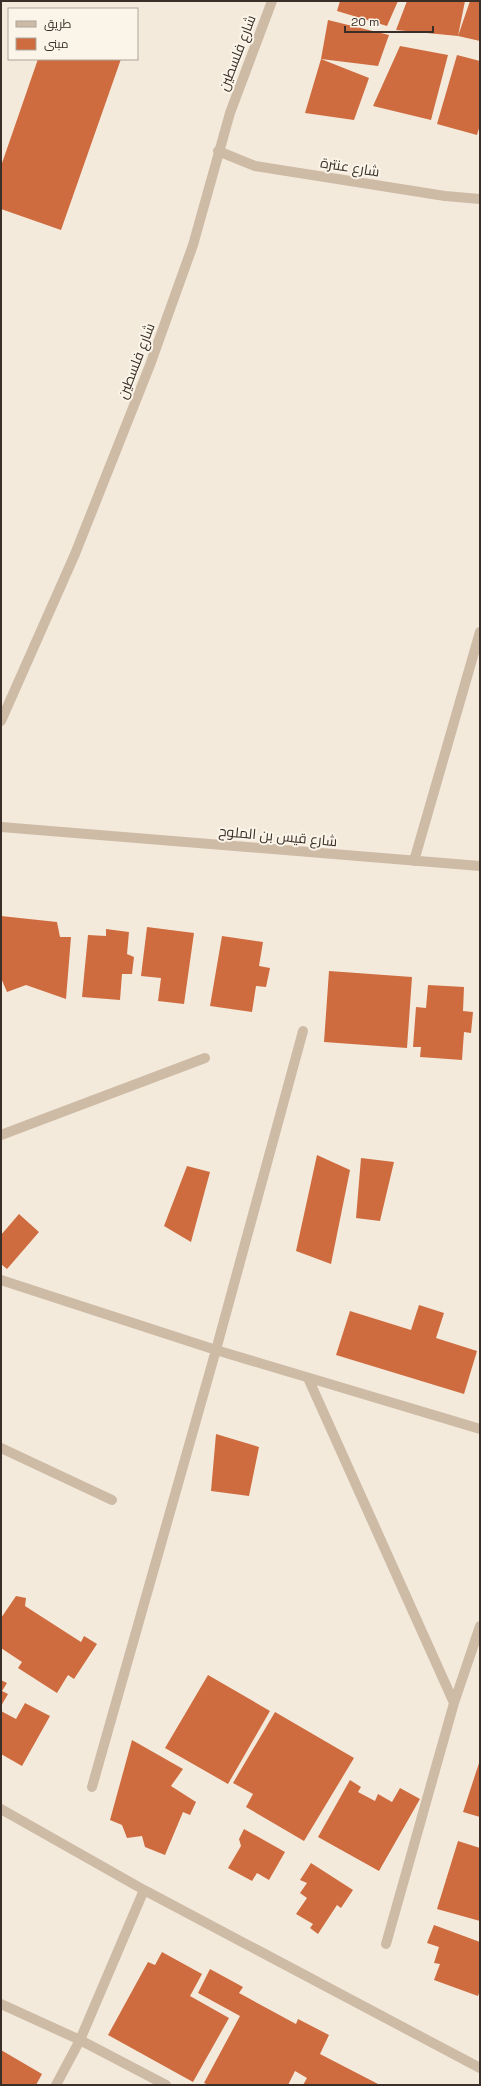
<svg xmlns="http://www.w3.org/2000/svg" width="481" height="2086" font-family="'Space Grotesk',Cairo,sans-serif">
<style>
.building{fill:#ce6c3f}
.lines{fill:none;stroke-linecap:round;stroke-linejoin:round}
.minor{stroke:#cdbba6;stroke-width:10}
.labels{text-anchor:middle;stroke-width:4;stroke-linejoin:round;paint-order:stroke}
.street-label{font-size:14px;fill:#392e28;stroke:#fbf4e8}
</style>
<rect width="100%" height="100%" fill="#f4eadc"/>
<path class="building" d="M340,1H398L387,26L337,11Z
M407,1H465L458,36L396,30Z
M470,1H480V41L458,36Z
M328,20L389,35L378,66L321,59Z
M400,46L448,55L431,120L373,106Z
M457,55L480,61V125L477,135L437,124Z
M38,59H121L61,230L1,209V166Z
M321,59L369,78L354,120L305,113Z
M1,916L57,922L60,937H71L66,999L26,985L7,992L1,978Z
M147,927L194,933L184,1004L158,1001L161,978L141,976Z
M106,929L129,932L127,954L134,957L132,974H122L120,1000L82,997L88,935L106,936Z
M222,936L263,942L259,966L270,968L266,987L256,986L252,1012L210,1006Z
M329,971L412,977L407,1048L324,1042Z
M428,985L464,987L463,1011L473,1012L471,1033L464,1032L462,1060L420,1057L421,1047H413L416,1007L426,1008Z
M317,1155L350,1170L331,1264L296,1251Z
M361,1158L394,1162L380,1221L356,1218Z
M187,1166L210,1172L191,1242L164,1226Z
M19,1214L39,1232L7,1269L1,1264V1235Z
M419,1305L444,1313L436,1338L477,1351L464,1394L336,1355L350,1311L411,1330Z
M216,1434L259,1447L249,1496L211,1491Z
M16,1596L26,1598L25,1606L81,1642L84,1636L97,1644L74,1679L68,1675L57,1693L18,1668L22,1662L1,1648V1618Z
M208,1675L270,1711L228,1784L165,1748Z
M1,1680L7,1683L2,1691L8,1694L1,1706Z
M25,1703L50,1716L22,1766L1,1754V1711L16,1719Z
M275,1712L354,1758L304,1841L246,1807L253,1794L233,1783Z
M132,1740L183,1769L171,1786L196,1802L190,1815L183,1812L165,1855L145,1847L142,1836L127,1838L122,1825L110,1820Z
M480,1760V1817L463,1812Z
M350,1780L361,1787L358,1792L375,1801L378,1794L392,1802L400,1788L420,1799L379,1871L318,1837Z
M244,1829L285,1852L269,1880L257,1873L252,1881L228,1868L241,1846L239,1839Z
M458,1841L480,1848V1921L437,1909Z
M311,1863L353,1890L341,1908L337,1905L318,1934L310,1928L313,1924L296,1914L307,1898L300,1893L307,1883L300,1880Z
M434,1925L480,1942V1990L478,1996L434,1980L440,1964L434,1963L439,1947L427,1943Z
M162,1952L202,1974L190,1996L229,2018L193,2082L108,2035L148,1962L155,1965Z
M210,1969L243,1987L239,1993L296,2024L298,2019L329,2035L320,2054L380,2085H303L307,2078L295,2071L288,2085H209L204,2083L240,2016L198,1993Z
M1,2050L42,2074L36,2085H1Z"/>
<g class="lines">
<path class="minor" d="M218,151L255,166L445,196L480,199
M1,721L75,554L150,365L193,245L230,113L272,1
M1,827L480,866
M414,861L480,632
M1,1135L205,1058
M1,1280L216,1350L480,1429
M308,1378L454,1703
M1,1448L112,1500
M92,1787L216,1350L303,1031
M1,1809L144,1890L480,2068
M386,1944L454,1703L480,1626
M1,2004L80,2040L166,2085
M56,2085L80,2040L144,1890"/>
</g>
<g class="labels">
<g class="street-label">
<text transform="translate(237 53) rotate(-69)" y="5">شارع فلسطين</text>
<text transform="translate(350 167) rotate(9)" y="5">شارع عنترة</text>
<text transform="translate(136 361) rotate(-69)" y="5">شارع فلسطين</text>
<text transform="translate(278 836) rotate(5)" y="5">شارع قيس بن الملوح</text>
</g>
</g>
<rect width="481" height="2086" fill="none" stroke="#392e28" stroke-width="4"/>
<rect x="8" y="8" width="130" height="52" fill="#fbf4e8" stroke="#ada59b"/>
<rect x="16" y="21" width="20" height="6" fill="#cdbba6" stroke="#ada59b"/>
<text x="44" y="28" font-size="12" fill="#392e28">طريق</text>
<rect x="16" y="38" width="20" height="12" fill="#ce6c3f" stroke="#ada59b"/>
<text x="44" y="48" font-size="12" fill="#392e28">مبنى</text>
<path d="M345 26v6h88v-6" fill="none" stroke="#392e28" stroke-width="2"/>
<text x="351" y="26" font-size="12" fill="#392e28" stroke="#fbf4e8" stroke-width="3" paint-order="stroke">20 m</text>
</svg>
